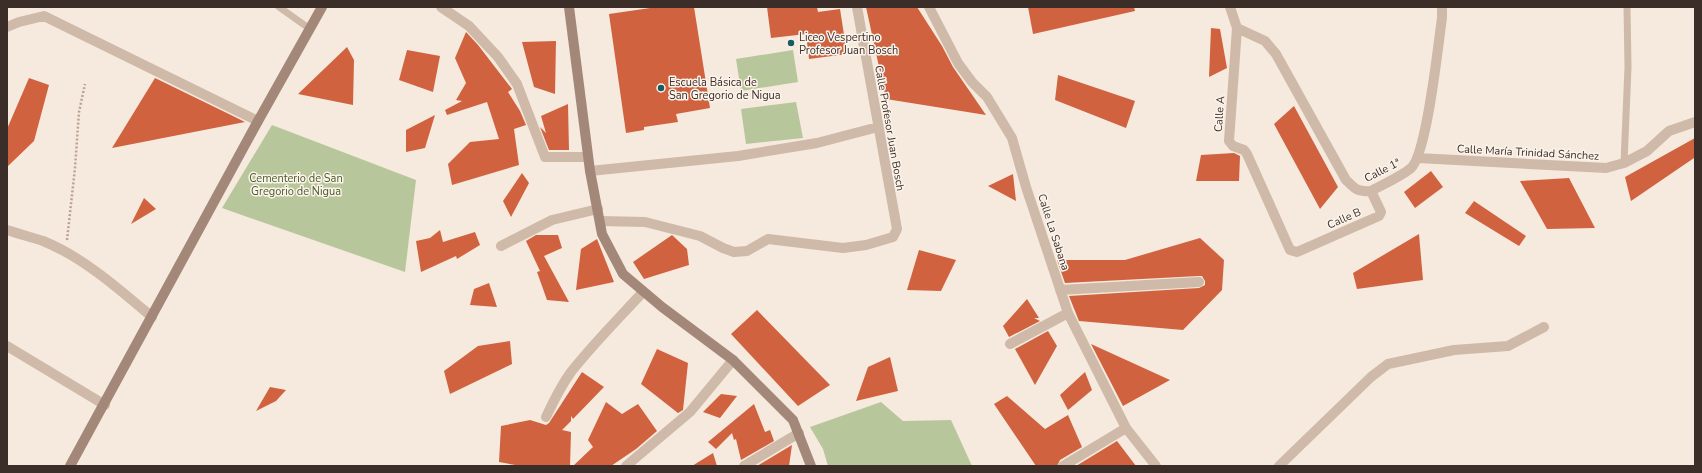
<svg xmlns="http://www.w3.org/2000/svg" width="1702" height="473" font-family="'Nunito Sans',sans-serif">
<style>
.green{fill:#b8c69b}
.building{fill:#d1623f}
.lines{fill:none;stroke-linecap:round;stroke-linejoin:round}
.path{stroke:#bba392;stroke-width:2.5;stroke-dasharray:2 2;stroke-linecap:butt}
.lane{stroke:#cfb9a8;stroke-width:7}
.street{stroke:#cfb9a8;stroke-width:10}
.secondary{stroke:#a38879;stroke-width:10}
.poi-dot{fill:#1a5c61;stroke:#fcf4eb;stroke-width:1.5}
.labels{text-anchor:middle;stroke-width:3;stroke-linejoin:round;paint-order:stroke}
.poi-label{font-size:11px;fill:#3b2e29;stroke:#fcf4eb;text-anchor:start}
.street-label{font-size:11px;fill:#3b2e29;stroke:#fcf4eb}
.park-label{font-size:11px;fill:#4a5c2a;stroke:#fcf4eb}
</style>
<rect width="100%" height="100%" fill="#f5eadd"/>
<path class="green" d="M793,50L798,82L741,91L736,59Z
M796,102L803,138L746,144L741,109Z
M272,125L416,180L405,272L222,208Z
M881,402L903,421L951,420L972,466H828L823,449L810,427Z"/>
<path class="building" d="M657,7H694L710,108L676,114L678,122L644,127V130L626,133L609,14Z
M767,7H817L818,12L840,9L847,54L809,59L806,34L771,38Z
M866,7H917L942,46L953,67L986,115L886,99Z
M1028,7H1134L1135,11L1033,34Z
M1211,28L1220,29L1227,68L1209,77Z
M466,32L478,45L512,89L508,92L520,111L526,125L514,129L519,165L452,185L448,164L470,142L499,139L487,102L447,115L445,110L462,101L456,100L466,83L455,58Z
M556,41L555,94L534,87L522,42Z
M347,47L354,60L353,105L298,94Z
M407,50L440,56L433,92L399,80Z
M1058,75L1135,101L1126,128L1055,100Z
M29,78L49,85L34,141L7,167V129Z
M155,78L233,116L245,122L112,148Z
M568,104L569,150H549L540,127L546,133L541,116Z
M1294,106L1338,187L1320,209L1274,124Z
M435,115L425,148L406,152V130Z
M1695,138L1694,158L1631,201L1625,177Z
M1234,153L1240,156L1239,181H1196L1201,155Z
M1431,171L1443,187L1415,208L1404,192Z
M522,173L529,183L511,217L503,201Z
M1013,174L1016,201L988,186Z
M1569,178L1595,228L1547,229L1520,181Z
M144,198L156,209L131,224Z
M1474,201L1526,236L1519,246L1465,213Z
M440,230L443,242L475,232L480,245L457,259L456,256L421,272L416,241L430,238Z
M1419,234L1423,280L1357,289L1353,273Z
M536,235H558L562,248L544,256L569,302L547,300L537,272L540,271L526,241Z
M672,235L687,249L689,265L644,279L633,262Z
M1200,238L1224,260L1222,290L1183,330L1079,321L1069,296L1199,288L1205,285V281L1202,276H1199L1065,283L1057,260H1125Z
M597,239L614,282L576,290L581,249Z
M919,250L956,260L941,291L907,290Z
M489,283L497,307L470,305L474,289Z
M1027,299L1039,318H1034L1040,321L1009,337L1003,326Z
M757,310L830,385L798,406L731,334Z
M1048,331L1057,346L1035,385L1015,349Z
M510,341L512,364L450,394L444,371L478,346Z
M1091,344L1170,380L1123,406Z
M657,349L688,363L683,410L678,413L641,384Z
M890,357L898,391L856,401L868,367Z
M582,372L604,387L573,419L571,416V421L562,430L571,432L570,466H521L499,462L501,426L530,420L546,425L549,423Z
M1085,372L1092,390L1068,410L1060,395Z
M270,387L286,390L276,401L256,411Z
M721,394L737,396L720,418L703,412Z
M1007,396L1045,429L1068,415L1082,447L1060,460L1057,466H1036L994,404Z
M606,402L622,414L638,404L657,431L636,449L611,466H573L593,447L588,440Z
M754,404L765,432L770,430L774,441L741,460L736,439L734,440L732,433L716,449L708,442Z
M1117,441L1136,466H1076Z
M792,445L789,466H757Z
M713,453L717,466H692Z"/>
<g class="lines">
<path class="path" d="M67,240L75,168L79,112L85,84"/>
<path class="lane" d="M279,7L310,29
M1624,163L1628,67L1627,7"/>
<path class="street" d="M441,7L469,26L498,57L517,84L545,157H588
M929,7L958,63L972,82L987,97L1012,138L1026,187L1068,313L1126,428L1156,466
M1230,7L1237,28L1229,141L1233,146L1244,150L1247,154L1290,250L1297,252L1379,216L1381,212L1371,191
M7,27L19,22L44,16L258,121
M1237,28L1265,41L1276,54L1346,180C1355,189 1357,192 1371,191C1382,185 1402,176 1411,168C1427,154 1438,45 1442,18V7
M1418,158L1606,168L1624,163L1647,151L1669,131L1695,122
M590,171L738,156L817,143L878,127
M600,221L645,222L700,236L723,248L734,252L747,251L768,239L843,248L866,245L893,237L897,229L857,7
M7,230C19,234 31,237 43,241C83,257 119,289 152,317
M501,246L552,220L598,209
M1060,290L1199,282
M1010,344L1068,313
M7,346L105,405
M546,417C553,402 561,386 571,372C593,344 619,318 643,292
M626,466L690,412L733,360
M744,466L799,433
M1063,466L1126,428
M1279,466L1371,377L1388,364L1454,350L1508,346L1544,327"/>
<path class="secondary" d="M569,7L590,171L602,234L623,274L662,307L733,360L793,420L811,466
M70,466L258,121L322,7"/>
</g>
<g class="poi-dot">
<circle cx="791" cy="43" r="4"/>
<circle cx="661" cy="88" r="4"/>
</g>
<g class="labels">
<g class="poi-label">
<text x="799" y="41">Liceo Vespertino<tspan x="799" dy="13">Profesor Juan Bosch</tspan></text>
<text x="669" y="86">Escuela Básica de<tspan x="669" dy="13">San Gregorio de Nigua</tspan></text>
</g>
<g class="street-label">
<text transform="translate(1219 114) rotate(-86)" y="4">Calle A</text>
<text transform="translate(890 128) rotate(80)" y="4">Calle Profesor Juan Bosch</text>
<text transform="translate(1528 152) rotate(3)" y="4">Calle María Trinidad Sánchez</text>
<text transform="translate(1382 170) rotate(-27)" y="4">Calle 1ª</text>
<text transform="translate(1344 218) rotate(-24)" y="4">Calle B</text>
<text transform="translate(1054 232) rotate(72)" y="4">Calle La Sabana</text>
</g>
<g class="park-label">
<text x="296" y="182">Cementerio de San<tspan x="296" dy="13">Gregorio de Nigua</tspan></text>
</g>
</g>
<rect width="1702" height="473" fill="none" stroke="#3b2e29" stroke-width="16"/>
</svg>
